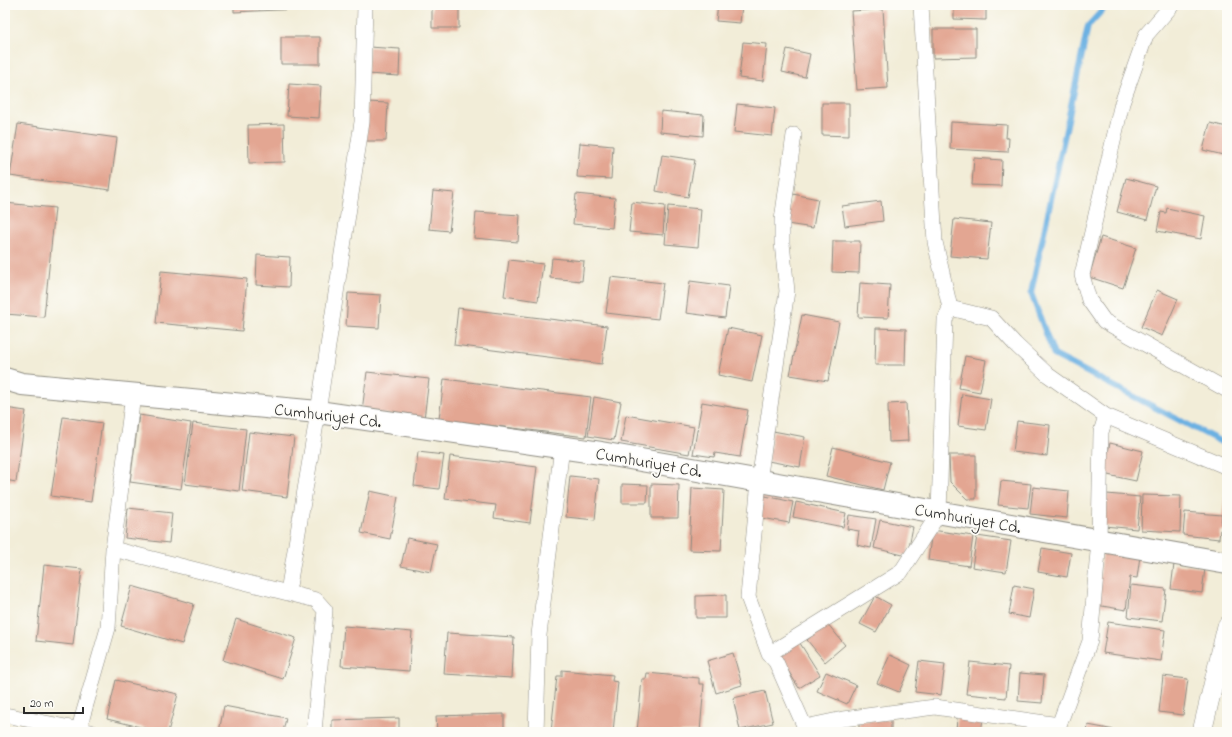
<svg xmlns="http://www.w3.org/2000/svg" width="1232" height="737" font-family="'Indie Flower',sans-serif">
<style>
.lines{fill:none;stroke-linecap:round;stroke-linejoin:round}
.stream{stroke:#6cb1e2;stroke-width:6}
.building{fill:#e3a692}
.minor-casing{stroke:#8e8c82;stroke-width:16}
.tertiary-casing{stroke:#8e8c82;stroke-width:20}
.secondary-casing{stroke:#8e8c82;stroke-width:24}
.minor{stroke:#fff;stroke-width:15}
.tertiary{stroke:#fff;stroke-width:19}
.secondary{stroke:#fff;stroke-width:22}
.labels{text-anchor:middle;stroke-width:3.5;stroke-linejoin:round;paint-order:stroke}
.street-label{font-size:17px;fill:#2b2b2b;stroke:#fdfcf7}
</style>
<rect width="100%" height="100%" fill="#fdfcf7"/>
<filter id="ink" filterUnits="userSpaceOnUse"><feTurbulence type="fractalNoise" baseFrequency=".025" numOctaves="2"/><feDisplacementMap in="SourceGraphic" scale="8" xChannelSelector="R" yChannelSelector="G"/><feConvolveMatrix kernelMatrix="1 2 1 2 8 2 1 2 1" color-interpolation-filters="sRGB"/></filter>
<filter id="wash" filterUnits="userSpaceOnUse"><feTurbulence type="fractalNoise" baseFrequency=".012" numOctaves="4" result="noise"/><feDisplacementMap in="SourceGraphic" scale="16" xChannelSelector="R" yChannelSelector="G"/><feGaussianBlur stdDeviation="0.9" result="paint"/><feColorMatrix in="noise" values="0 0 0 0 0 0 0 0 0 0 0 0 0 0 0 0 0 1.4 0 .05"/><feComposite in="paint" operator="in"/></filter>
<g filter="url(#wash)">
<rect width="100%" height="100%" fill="#f2edd8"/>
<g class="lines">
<path class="stream" d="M1107,5L1088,26L1031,293L1054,355L1227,445"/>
</g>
<g id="blocks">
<path class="building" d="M234,5H322V8L234,12Z
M432,5H459V28H432Z
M718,5H742L740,23L716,21Z
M954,5H986V20L954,19Z
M883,9L888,88L857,90L851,11Z
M933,29H976V57L933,58Z
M281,37H320V64H281Z
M743,42L767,44L763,81L739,78Z
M369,47L400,49L399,76L367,74Z
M787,49L810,54L805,77L782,72Z
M289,84L321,86L319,118L287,116Z
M367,102L388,103L386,141H366Z
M822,103H849V136L822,135Z
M737,104L775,108L772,136L734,132Z
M661,111L704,115L703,136L660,132Z
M951,122L1007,125L1006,138H1009L1008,152L950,149Z
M1210,123L1227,127V156L1203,150Z
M18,124L117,138L110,190L10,176Z
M284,124L285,162L249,163L248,125Z
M580,143L613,146L611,179L577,177Z
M662,155L695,160L688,197L656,191Z
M974,158L1002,160L1001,186L972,185Z
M1126,178L1156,186L1147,220L1117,212Z
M433,191L454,193L449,231L429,229Z
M576,194L615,198L612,228L573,224Z
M793,194L818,199L813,228L787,224Z
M881,201L883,221L845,226L842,206Z
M632,202L665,206L663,235L629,232Z
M5,203L55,208L44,317L5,314Z
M668,206L701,209L698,247L665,244Z
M1167,208L1205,216L1201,239L1157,231L1161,212L1166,213Z
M476,212L520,215L518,242L474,238Z
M954,219L991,223L987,259L950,256Z
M1101,237L1136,248L1123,288L1089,277Z
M833,241H860L859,273L832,272Z
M257,255L290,257L289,287L256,285Z
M552,258L584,261L582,281L550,278Z
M509,260L543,264L538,301L504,296Z
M161,271L247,279L242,331L156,323Z
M611,277L663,283L658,319L606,313Z
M690,281L729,286L725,318L686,313Z
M860,283L890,285L888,318L858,317Z
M1157,290L1178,299L1162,336L1141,327Z
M348,293L381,295L379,328L346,326Z
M458,308L607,326L602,364L454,345Z
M802,315L839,322L828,381L790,375Z
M728,328L762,335L752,382L718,375Z
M876,328L906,329L905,365H875Z
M965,356L986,360L980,392L959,388Z
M367,372L429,379L424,419L362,411Z
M444,379L591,397L586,437L439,419Z
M962,394L991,399L986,430L958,426Z
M594,397L621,402L614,440L588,436Z
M702,402L748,410L740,457L715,453L714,457L693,454Z
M906,403L908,441L889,442L888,404Z
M5,408L26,411L16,482L5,480Z
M139,415L191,423L181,489L130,482Z
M626,415L694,427L689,454L621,442Z
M63,417L102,423L91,502L51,496Z
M1017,421L1050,425L1047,456L1013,452Z
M193,423L246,429L239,491L185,484Z
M773,431L805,437L800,467L768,461Z
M249,432L294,437L287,497L242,491Z
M1110,443L1143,451L1136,481L1103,474Z
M833,447L890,462L883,490L826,476Z
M418,452L444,455L439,489L414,486Z
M949,455H976V499H967L950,482Z
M450,456L537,467L530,523L494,518L496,505L445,499Z
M570,476L599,479L595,520L566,517Z
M1001,481L1031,484L1028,508L998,505Z
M622,484L648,485L647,503H622Z
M651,484L679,485L678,518H651Z
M1033,487L1069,491L1067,518L1030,514Z
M692,488L724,490L721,551L689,550Z
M1226,489L1227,531L1220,530L1219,539L1183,535L1185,512L1222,515L1221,524Z
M370,491L398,497L390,539L361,533Z
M1107,494L1140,497L1137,529L1104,526Z
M761,495L793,502L789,523L757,517Z
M1142,495L1181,496L1180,532L1141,530Z
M796,502L846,513L843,527L793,517Z
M128,508L172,513L169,543L125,538Z
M849,515L876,519L871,548L857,545L859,531L847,529Z
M880,520L913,527L907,556L874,548Z
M932,530L973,536L969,566L928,560Z
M977,536L1011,541L1006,572L972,567Z
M407,538L437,544L431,572L401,566Z
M1042,548L1071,553L1067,577L1038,572Z
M1103,551L1140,556L1137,578L1130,577L1126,610L1096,605Z
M1174,564L1205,568L1202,593L1171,589Z
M44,565L82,569L73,645L36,641Z
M1014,585L1034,589L1029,618L1009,614Z
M1131,585L1166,589L1162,621L1128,617Z
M132,586L194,604L182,644L121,626Z
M726,595V618H696V596Z
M875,596L891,605L876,632L860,624Z
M236,619L296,638L283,679L223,660Z
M1108,622L1165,630L1161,661L1103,653Z
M827,623L845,645L825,662L807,640Z
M344,626L412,632L409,671L341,666Z
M447,633L514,637L512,678L444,674Z
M798,640L820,675L799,688L777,653Z
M5,652H8L6,666H5Z
M733,653L742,685L716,693L707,661Z
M890,655L911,665L899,692L877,683Z
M919,661L945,664L941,695L915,692Z
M970,662L1009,666L1006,698L966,694Z
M562,670L613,675L612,681L618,682L613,732H551L557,676H562Z
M826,672L856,685L847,704L817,691Z
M647,673L699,678V684H704L700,732H637L642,679H646Z
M1020,673L1044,675L1042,703L1018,701Z
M1163,676L1188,679L1183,715L1159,712Z
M116,680L178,694L168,732H161L107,719Z
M765,691L773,723L740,730L733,698Z
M224,706L286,718L283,732H219Z
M504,714V732H437L436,716Z
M957,717L983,719L981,732H956Z
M399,718V732H332V720Z
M891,719V732H859V721Z
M1088,725L1120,731L1119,732H1087Z"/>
</g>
</g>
<g filter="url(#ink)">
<use href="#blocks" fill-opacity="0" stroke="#8e8c82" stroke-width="1"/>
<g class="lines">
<g class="minor-casing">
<path id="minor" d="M1172,5L1146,35L1122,103L1082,275L1089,300L1104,321L1227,390
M794,135L782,220V243L787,291L759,481L748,597L769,654L776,662L807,732
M950,308L991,318L1015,344L1048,375L1106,416L1225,466L1227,465
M113,549L316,600L325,610L314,732
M288,592L318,412L362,122L365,5
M769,654L901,572L939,513L945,320L950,308L935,242L921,5
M5,715L91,732
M805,727L843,719L935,707L1059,725
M78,732L108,628L113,549L133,395
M536,732L539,635L562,447
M1060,732L1059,725L1090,641L1099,541L1101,432L1106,416"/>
</g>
<g class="tertiary-casing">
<path id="tertiary" d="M1202,732L1227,626"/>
</g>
<g class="secondary-casing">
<path id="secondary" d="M5,379L22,384L318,412L601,453L1227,563"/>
</g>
<use href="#minor" class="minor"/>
<use href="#tertiary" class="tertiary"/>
<use href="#secondary" class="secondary"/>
</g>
</g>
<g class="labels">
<g class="street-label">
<text transform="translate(328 415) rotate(7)" y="6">Cumhuriyet Cd.</text>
<text transform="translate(649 462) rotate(10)" y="6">Cumhuriyet Cd.</text>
<text transform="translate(968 518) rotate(10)" y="6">Cumhuriyet Cd.</text>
</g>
</g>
<rect width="1232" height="737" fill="none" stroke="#fdfcf7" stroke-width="20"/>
<path d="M24 707v6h59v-6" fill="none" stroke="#2b2b2b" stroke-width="2"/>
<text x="30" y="707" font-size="12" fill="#2b2b2b" stroke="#fdfcf7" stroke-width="3" paint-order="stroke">20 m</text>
</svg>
